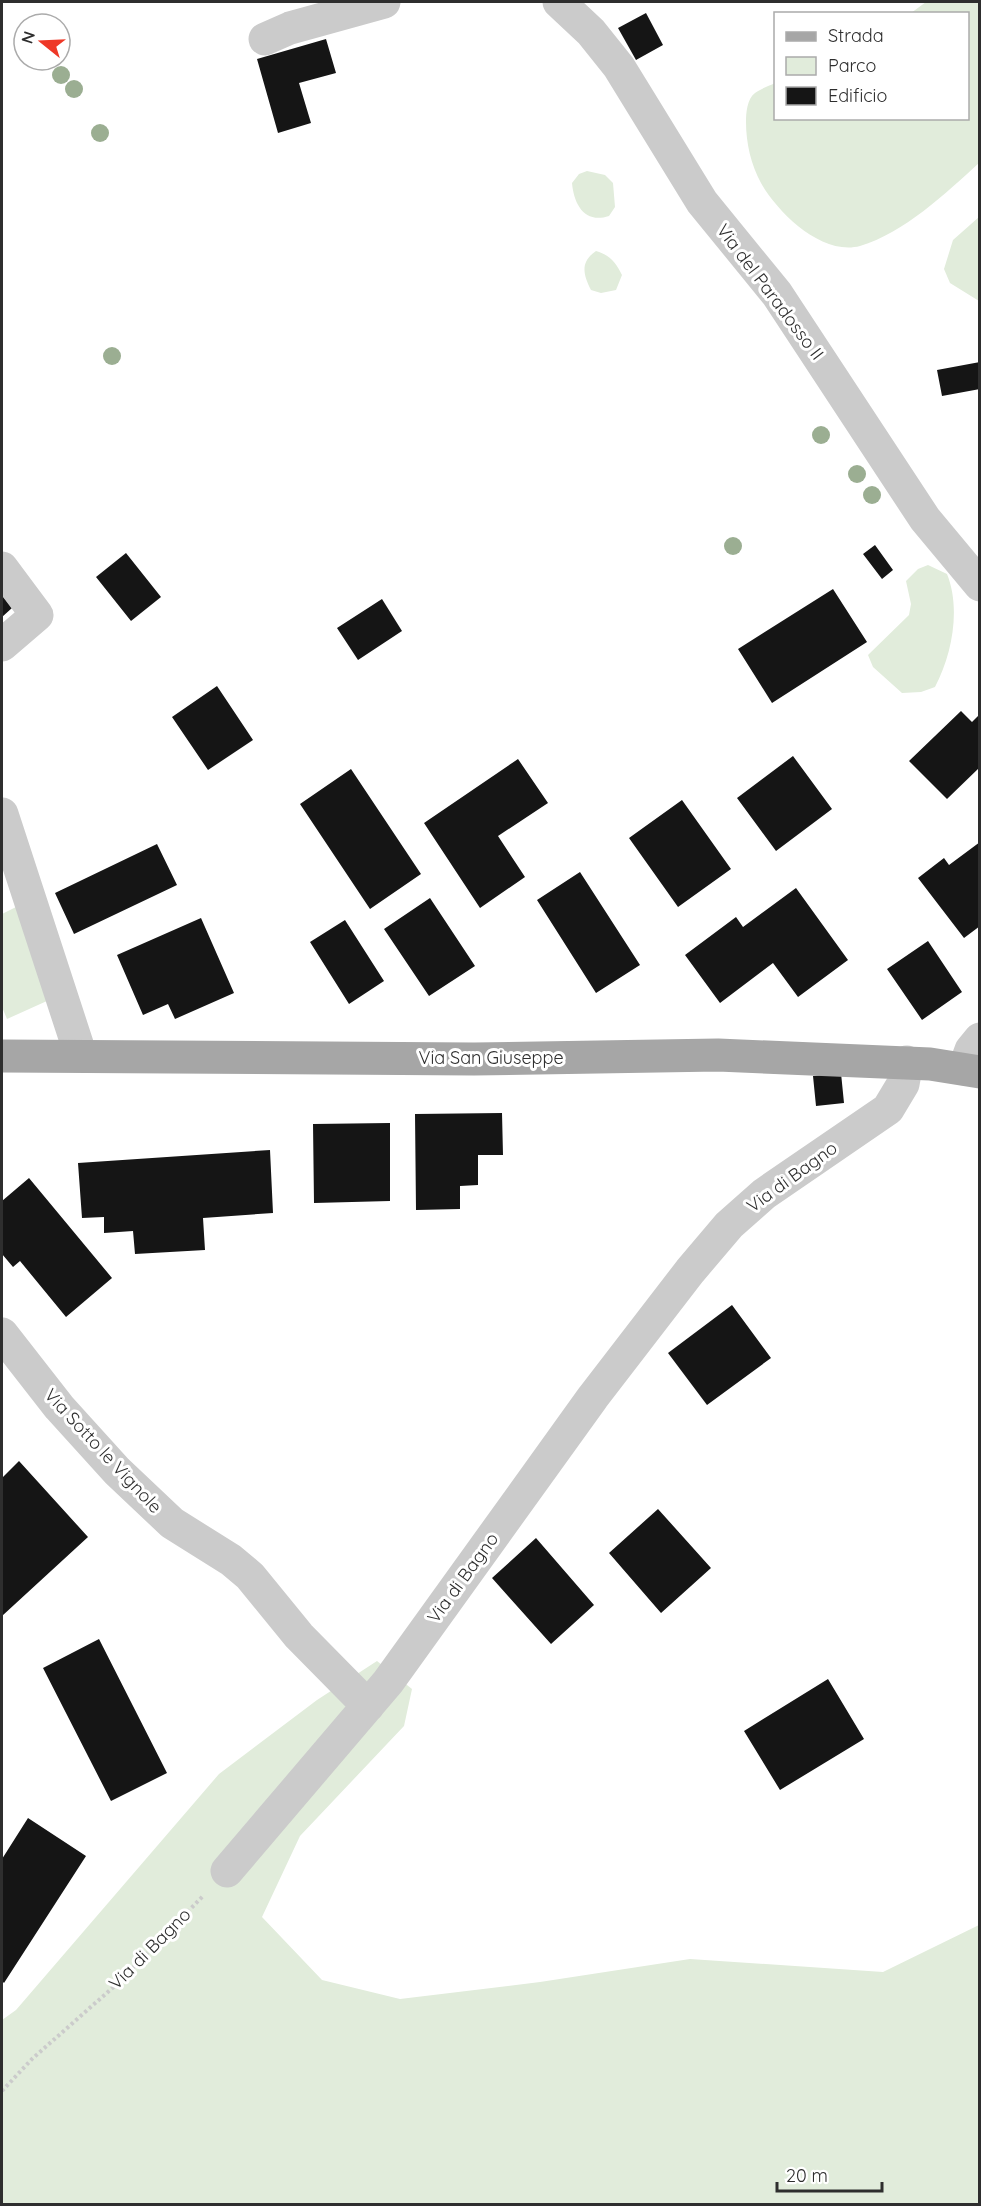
<svg xmlns="http://www.w3.org/2000/svg" width="981" height="2206" font-family="Quicksand,sans-serif">
<style>
.green{fill:#e1ecdb}
.building{fill:#151515}
.lines{fill:none;stroke-linecap:round;stroke-linejoin:round}
.path{stroke:#cbcbcb;stroke-width:4;stroke-dasharray:3 3;stroke-linecap:butt}
.minor{stroke:#cbcbcb;stroke-width:33}
.major{stroke:#a6a6a6;stroke-width:33}
.tree{fill:#9bae92}
.labels{text-anchor:middle;stroke-width:6;stroke-linejoin:round;paint-order:stroke}
.street-label{font-size:18px;fill:#2e2e2e;stroke:#fff}
</style>
<rect width="100%" height="100%" fill="#fff"/>
<path class="green" d="M926,2H979V163C946,193 904,233 860,246C822,256 778,213 761,183C751,165 746,143 746,122C746,113 747,99 755,93C760,89 769,86 775,83L776,118H968V14L911,13Z
M587,171L605,175L613,183L615,207L609,216C585,224 574,205 572,183L579,174Z
M979,217V301L950,283L944,269L953,240Z
M596,251C610,255 616,263 622,275L616,290L601,293L591,290C583,274 580,262 596,251Z
M928,565L947,574C961,609 952,655 935,687L921,692L902,693L873,667L868,655L909,615L911,604L906,581L918,569Z
M24,903L58,996L7,1019L2,1007V914Z
M377,1661L412,1689L404,1726L300,1836L262,1917L322,1980L400,1999L540,1982L690,1959L883,1972L979,1925V2204H2V2020L16,2010L219,1774L317,1700Z"/>
<path class="building" d="M646,13L663,45L636,60L618,28Z
M326,39L336,73L299,83L311,123L278,133L257,59Z
M980,362V389L942,396L937,370Z
M875,545L893,570L882,579L863,554Z
M126,553L161,597L131,621L96,577Z
M833,589L867,642L772,703L738,649Z
M2,595L12,608L2,617Z
M382,599L402,631L358,660L337,628Z
M217,686L253,740L208,770L172,717Z
M961,711L972,722L980,714V767L947,799L909,761Z
M793,756L832,809L776,851L737,798Z
M518,759L548,803L498,836L525,877L480,908L424,823Z
M351,769L421,874L370,909L300,804Z
M682,800L731,869L678,907L629,838Z
M980,842V926L964,938L918,878L944,858L949,865Z
M157,844L177,885L74,934L55,893Z
M580,872L640,965L596,993L537,900Z
M796,888L848,960L798,997L773,963L720,1003L685,955L736,917L743,927Z
M430,898L475,966L429,996L384,929Z
M201,918L234,993L175,1019L168,1004L143,1015L117,955Z
M345,920L384,981L349,1004L310,942Z
M928,941L962,992L922,1020L887,969Z
M841,1073L844,1103L816,1106L813,1076Z
M502,1113L503,1155H478V1185L460,1186V1209L416,1210L415,1114Z
M390,1123V1201L314,1203L313,1124Z
M270,1150L273,1213L203,1218L205,1250L135,1254L133,1231L104,1233V1217L82,1218L78,1163Z
M29,1178L112,1278L66,1317L20,1261L13,1267L2,1254V1201Z
M732,1305L771,1358L707,1405L668,1353Z
M19,1461L88,1537L2,1616V1478Z
M658,1509L711,1568L661,1613L609,1553Z
M536,1538L594,1605L551,1644L492,1578Z
M99,1639L167,1773L111,1801L43,1668Z
M828,1679L864,1739L780,1790L744,1731Z
M28,1818L86,1856L4,1983L2,1981V1859Z"/>
<g class="lines">
<path class="path" d="M2,2091L32,2059L118,1983L204,1895"/>
<path class="minor" d="M559,2L591,32L619,67L702,202L777,294L925,519L980,585
M265,39L290,28L384,2
M2,568L37,615L2,645
M2,814L81,1056
M964,1069L971,1050L980,1039
M2,1334L59,1407L117,1471L172,1523L231,1560L250,1576L299,1636L368,1706
M227,1871L388,1682L593,1397L690,1271L729,1225L764,1194L888,1109L903,1084L907,1062"/>
<path class="major" d="M2,1056L474,1059L718,1055L930,1064L980,1072"/>
</g>
<g class="tree">
<circle cx="61" cy="75" r="9"/>
<circle cx="74" cy="89" r="9"/>
<circle cx="100" cy="133" r="9"/>
<circle cx="112" cy="356" r="9"/>
<circle cx="821" cy="435" r="9"/>
<circle cx="857" cy="474" r="9"/>
<circle cx="872" cy="495" r="9"/>
<circle cx="733" cy="546" r="9"/>
</g>
<g class="labels">
<g class="street-label">
<text transform="translate(770 292) rotate(53)" y="6">Via del Paradosso II</text>
<text x="491" y="1064">Via San Giuseppe</text>
<text transform="translate(792 1177) rotate(-36)" y="6">Via di Bagno</text>
<text transform="translate(103 1451) rotate(47)" y="6">Via Sotto le Vignole</text>
<text transform="translate(463 1578) rotate(-54)" y="6">Via di Bagno</text>
<text transform="translate(150 1949) rotate(-45)" y="6">Via di Bagno</text>
</g>
</g>
<rect width="981" height="2206" fill="none" stroke="#2e2e2e" stroke-width="6"/>
<rect x="774" y="12" width="195" height="108" fill="#ffffff" stroke="#ababab" stroke-width="1.5"/>
<rect x="786" y="32" width="30" height="9" fill="#a6a6a6" stroke="#ababab" stroke-width="1.5"/>
<text x="828" y="42" font-size="18" fill="#2e2e2e">Strada</text>
<rect x="786" y="57" width="30" height="18" fill="#e1ecdb" stroke="#ababab" stroke-width="1.5"/>
<text x="828" y="72" font-size="18" fill="#2e2e2e">Parco</text>
<rect x="786" y="87" width="30" height="18" fill="#151515" stroke="#ababab" stroke-width="1.5"/>
<text x="828" y="102" font-size="18" fill="#2e2e2e">Edificio</text>
<g transform="translate(42 42) rotate(288)"><circle r="28" fill="#ffffff" stroke="#ababab" stroke-width="1.5"/>
<path d="M0-4.5L10 22L0 15L-10 22Z" fill="#ee3827"/>
<text y="-9" font-size="16" font-weight="bold" text-anchor="middle" fill="#2e2e2e">N</text>
</g>
<path d="M777 2182v9h105v-9" fill="none" stroke="#2e2e2e" stroke-width="3"/>
<text x="786" y="2182" font-size="18" fill="#2e2e2e" stroke="#ffffff" stroke-width="4.5" paint-order="stroke">20 m</text>
</svg>
